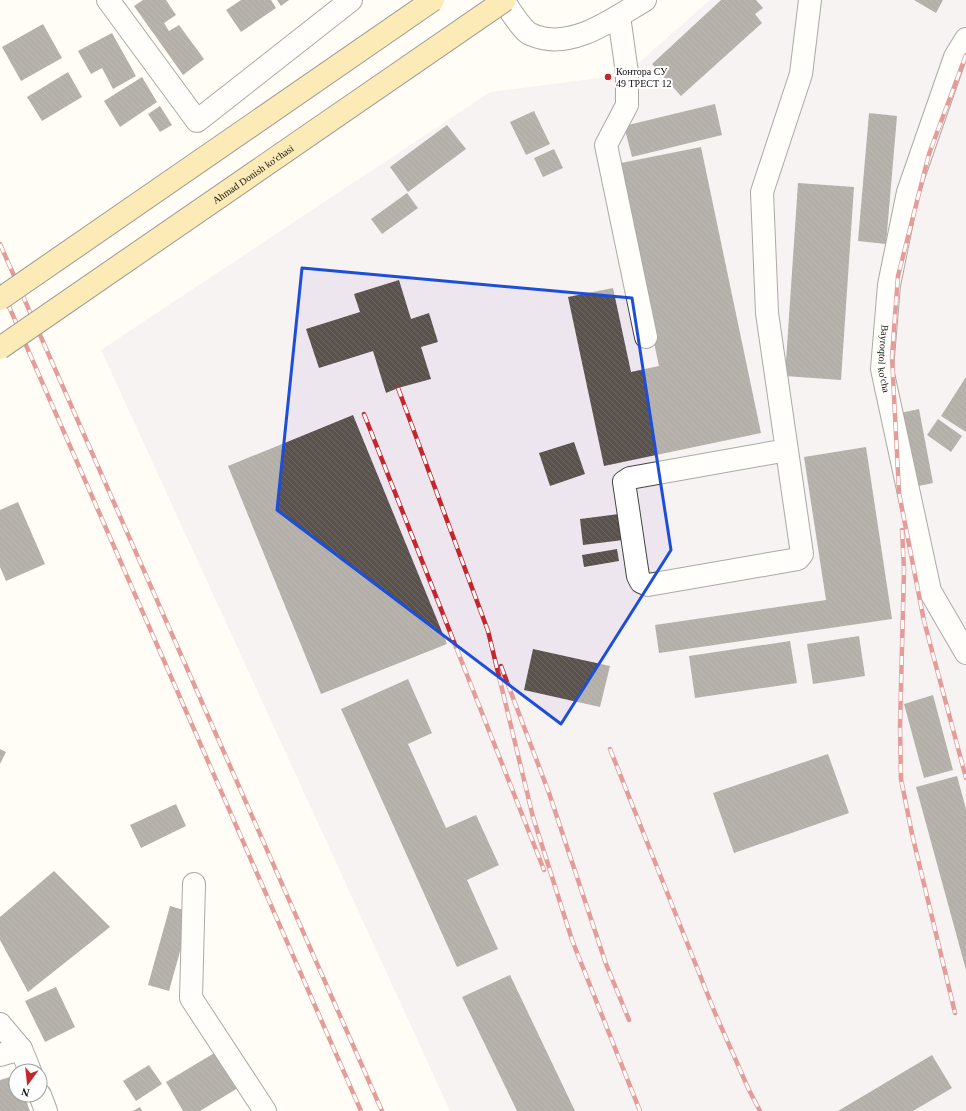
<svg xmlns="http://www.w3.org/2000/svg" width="966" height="1111" font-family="'Times New Roman',serif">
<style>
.industrial{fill:#eee6ef}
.building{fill:url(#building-back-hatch)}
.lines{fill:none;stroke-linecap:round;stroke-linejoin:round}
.minor-casing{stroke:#444;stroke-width:24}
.minor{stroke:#fff;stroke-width:22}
.rail-casing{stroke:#c4262e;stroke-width:4.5}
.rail{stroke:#fff;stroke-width:3;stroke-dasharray:9;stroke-linecap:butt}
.major-bridge-casing{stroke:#222;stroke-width:24;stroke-linecap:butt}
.major-bridge{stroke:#f9d66b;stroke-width:22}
.marked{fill:none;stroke:#1d4ed8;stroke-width:3;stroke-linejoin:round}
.poi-dot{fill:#c4262e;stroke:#fff;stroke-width:1.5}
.labels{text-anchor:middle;stroke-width:4;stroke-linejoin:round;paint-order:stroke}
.poi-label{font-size:10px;fill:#111;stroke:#fff;text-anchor:start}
.street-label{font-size:10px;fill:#111;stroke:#fff}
</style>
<defs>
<pattern id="building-back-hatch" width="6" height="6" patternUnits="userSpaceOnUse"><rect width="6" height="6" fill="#5a524d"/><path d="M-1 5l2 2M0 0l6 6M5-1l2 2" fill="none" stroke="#6d6662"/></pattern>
</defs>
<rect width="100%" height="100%" fill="#fffdf5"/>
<path class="industrial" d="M710,0H966V1111H450L101,350L490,92L608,77L627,73Z"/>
<path class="building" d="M143,0H166L176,15L164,23L169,31L179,25L204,59L183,75L134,6Z
M241,0H271L276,8L241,32L226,10Z
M277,0H289L281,6Z
M721,0H756L763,8L755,14L762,23L681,96L652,64Z
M914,0H943L936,13Z
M43,24L62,58L21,81L2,47Z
M112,33L136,76L113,89L102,68L91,74L78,51Z
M68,72L82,97L42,121L27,97Z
M142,77L157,102L120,127L104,101Z
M715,104L722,135L632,157L624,126Z
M160,106L172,125L160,132L148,114Z
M534,111L550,144L526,155L510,122Z
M869,113L897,116L886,244L858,241Z
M447,125L466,149L408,192L390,167Z
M701,147L761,433L604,466L568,297L613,288L631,372L659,366L616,164Z
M554,149L563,168L543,177L534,158Z
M798,183L854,187L841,380L785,376Z
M407,193L418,208L382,234L371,219Z
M399,280L411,319L429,313L438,342L421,347L431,379L398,388L386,393L373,351L319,368L306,329L360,312L354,294Z
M966,377V432L941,416Z
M919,409L933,483L914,487L900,413Z
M353,415L447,644L321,694L228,466Z
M938,419L962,436L951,452L927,435Z
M574,442L585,474L550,486L539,453Z
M866,447L892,619L659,653L655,625L826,600L804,457Z
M18,502L45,564L6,581L0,567V510Z
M619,514L623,540L583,545L580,519Z
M617,549L619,561L584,567L582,555Z
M859,636L865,676L813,684L807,644Z
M790,641L797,683L695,698L689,656Z
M533,649L610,666L600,707L524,690Z
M408,679L432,733L408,744L446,828L476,815L499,865L467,880L498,949L457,967L341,709Z
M933,695L953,770L924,778L904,704Z
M0,749L6,752L0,764Z
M828,754L849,813L734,853L713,793Z
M957,776L966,809V970L916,787Z
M176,804L186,826L141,848L130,825Z
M54,871L110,927L28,992L0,940V917Z
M170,906L191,912L169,991L148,985Z
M510,975L575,1111H517L462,997Z
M56,987L75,1027L45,1042L25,1001Z
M216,1052L238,1088L200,1111H183L166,1082Z
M932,1055L952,1088L913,1111H838Z
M149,1065L162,1084L136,1101L123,1081Z
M16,1075V1095H24L30,1111H0V1080Z
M140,1107L142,1111H133Z"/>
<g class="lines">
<g class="minor-casing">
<g id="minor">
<path d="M108,0L197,121L351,0"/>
<path d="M503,0C510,10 518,24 527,32C529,34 533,35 535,36C573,50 614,18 645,0"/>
<path d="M619,16L627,73V105L606,145L646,337"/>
<path id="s1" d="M966,39L955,57L908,192L889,285L882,369L930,591L966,653"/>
<path d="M787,450L630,478L624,482L638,576L641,582L648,585L798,559L802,554L767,313L762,192L801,74L810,0"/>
<path d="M194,884L191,998L265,1111"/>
<path d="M0,1024L21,1049L30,1071"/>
<path d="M0,1055L21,1049"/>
<path d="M40,1095L46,1111"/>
</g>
</g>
<use href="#minor" class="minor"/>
<g class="rail-casing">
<path id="rail" d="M966,55L929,154L898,276L892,357L899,493L924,621L966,778
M0,244L382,1111
M0,286L361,1111
M398,388L488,631L533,817L572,940L640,1111
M364,414L544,870
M902,530L904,570L900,726L901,779L912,834L955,1013
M501,666L549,793L606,964L629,1020
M610,749L715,1013L749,1090L760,1111"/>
</g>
<use href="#rail" class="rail"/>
<g class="major-bridge-casing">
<g id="major-bridge">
<path d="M0,299L433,0"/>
<path id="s2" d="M0,348L505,0"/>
</g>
</g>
<use href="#major-bridge" class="major-bridge"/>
</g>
<path d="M0 0H966V1111H0ZM302,268L632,298L671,550L561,724L277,510Z" fill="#fffdf5" fill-opacity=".55" fill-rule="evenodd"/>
<path class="marked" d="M302,268L632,298L671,550L561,724L277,510Z"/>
<circle class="poi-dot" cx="608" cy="77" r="4"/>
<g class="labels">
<g class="poi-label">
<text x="616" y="75">Контора СУ<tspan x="616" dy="12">49 ТРЕСТ 12</tspan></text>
</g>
<g class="street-label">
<text dy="4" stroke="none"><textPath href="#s2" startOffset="307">Ahmad Donish ko'chasi</textPath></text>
<text dy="4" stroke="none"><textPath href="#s1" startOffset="333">Bayroqtol ko'cha</textPath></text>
</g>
</g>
<g transform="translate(28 1083) rotate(195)"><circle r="19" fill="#ffffff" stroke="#a0a0a0"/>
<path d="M0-3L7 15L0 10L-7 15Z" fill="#c4262e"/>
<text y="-6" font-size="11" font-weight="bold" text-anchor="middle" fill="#111111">N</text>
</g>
</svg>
